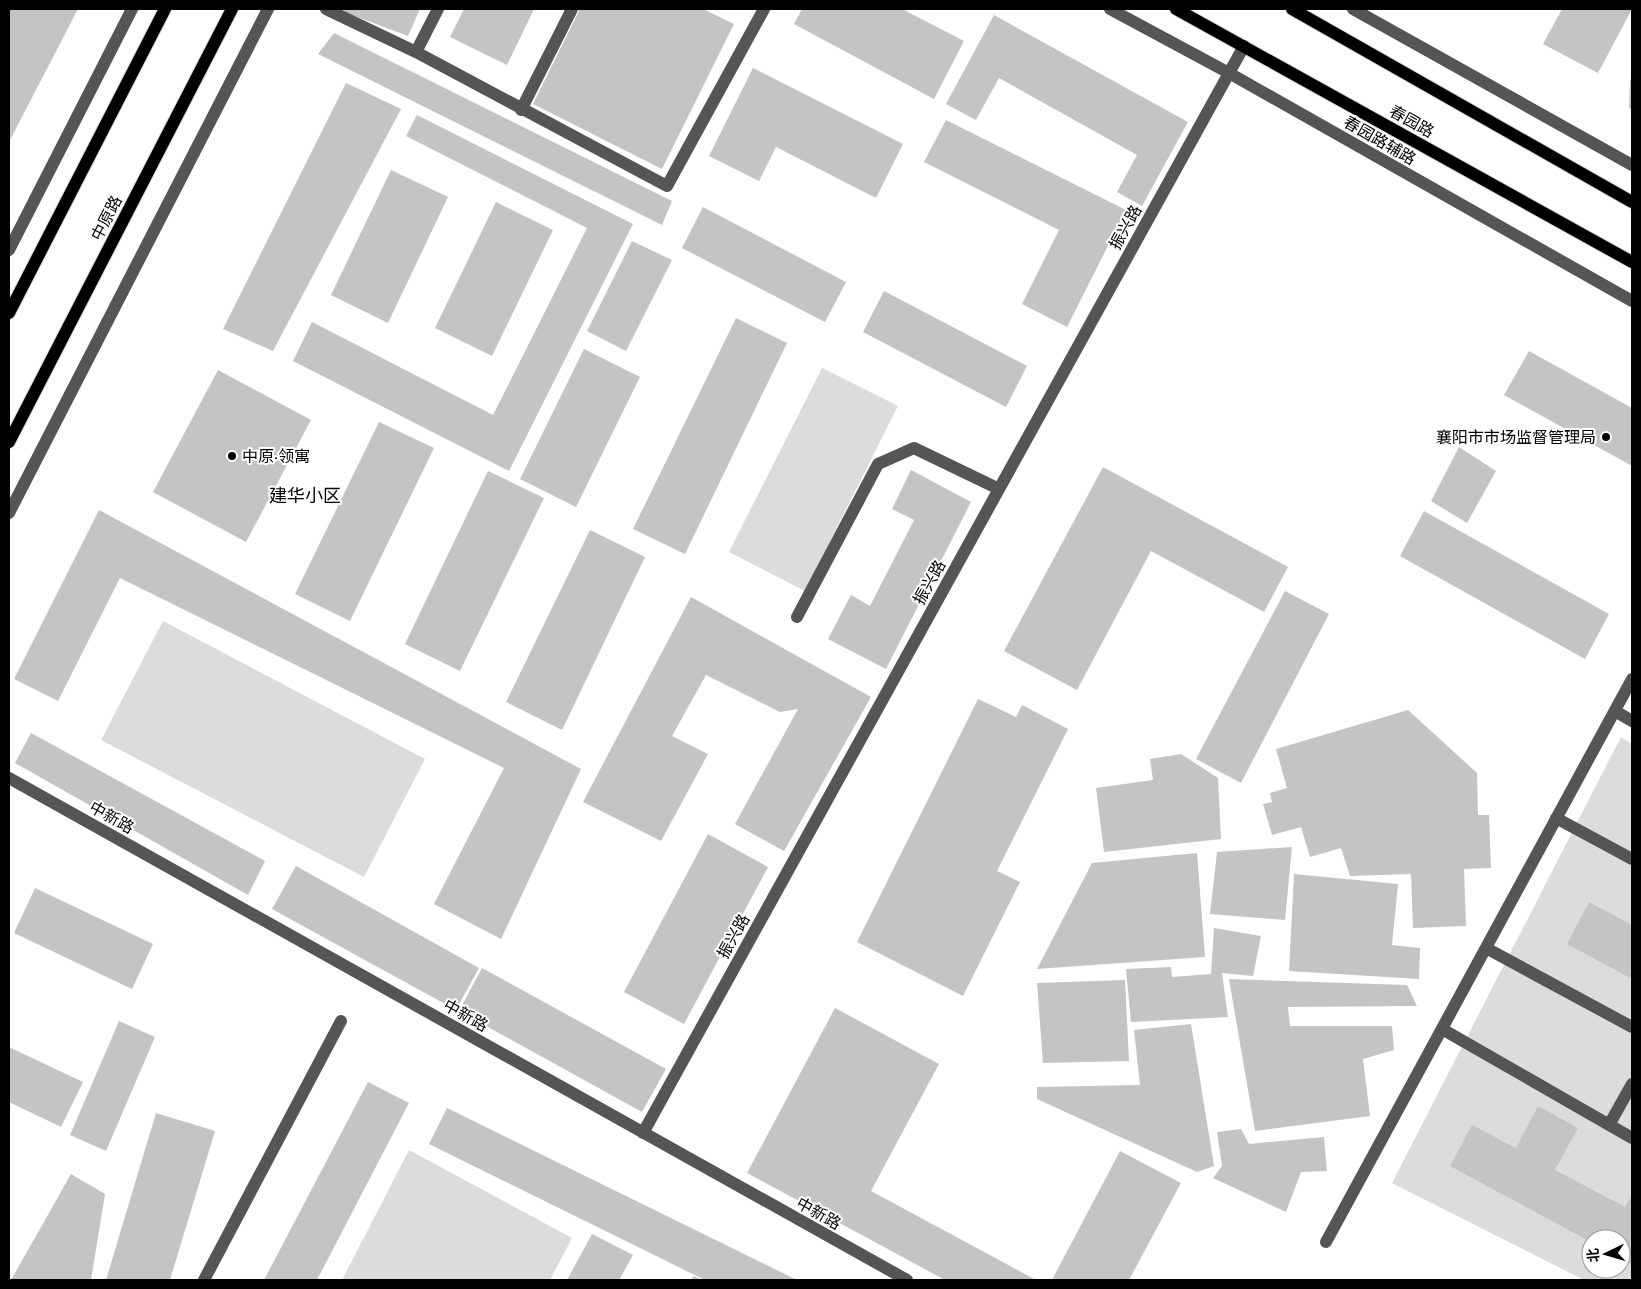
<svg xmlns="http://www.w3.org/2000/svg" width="1641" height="1289" font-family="'Varela Round','Noto Sans SC',sans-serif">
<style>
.green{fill:#dcdcdc;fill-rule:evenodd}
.building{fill:#c4c4c4}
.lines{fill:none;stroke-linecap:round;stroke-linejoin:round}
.major-casing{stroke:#dbdbdb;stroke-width:14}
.minor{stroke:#555;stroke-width:12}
.major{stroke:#000;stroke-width:12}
.poi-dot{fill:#000;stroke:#fff;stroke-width:2}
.labels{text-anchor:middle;stroke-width:4;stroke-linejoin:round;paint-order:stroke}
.street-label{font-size:16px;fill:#000;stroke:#fff}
.poi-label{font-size:16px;fill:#000;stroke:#fff;text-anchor:end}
.neighbourhood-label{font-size:18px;fill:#000;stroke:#fff}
</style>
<rect width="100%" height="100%" fill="#fff"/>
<path class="green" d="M822,368L898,406L805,591L729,552Z
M163,621L425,759L364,877L101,740Z
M1621,737L1632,744V1280H1584L1392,1183ZM1591,1239H1621V1269H1591Z
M409,1150L572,1238L550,1280H342Z"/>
<path class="building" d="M10,9H78L9,142V11Z
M345,9H420L408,36L344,12Z
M464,9H534L507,65L450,37Z
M580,9H703L734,24L662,169L533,104Z
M802,9H902L964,41L934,99L794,24Z
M1562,9H1632L1598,73L1543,44Z
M994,15L1188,122L1142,206L1117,192L1137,155L999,78L976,120L946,104Z
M334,33L672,201L662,225L318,54Z
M753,68L903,144L876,198L776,147L759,181L709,156Z
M1632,76V111L1629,107L1630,81Z
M346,83L401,109L273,351L223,329Z
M417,115L633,224L509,471L293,361L312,322L493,415L587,228L406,136Z
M946,120L1126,210L1067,327L1022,304L1059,230L924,162Z
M391,170L448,197L388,323L331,295Z
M496,202L553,230L492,356L435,328Z
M703,207L846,282L825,322L682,248Z
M632,241L672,260L626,351L587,331Z
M884,291L1027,366L1006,407L863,332Z
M736,318L787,343L685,554L633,529Z
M584,349L640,377L576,507L520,479Z
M1529,351L1632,408V466L1504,395Z
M218,370L311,420L246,542L153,492Z
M379,422L434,448L350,621L295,594Z
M1459,447L1496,471L1467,523L1431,501Z
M1103,467L1288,567L1264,612L1151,551L1077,690L1004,651Z
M911,470L971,502L886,669L828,639L851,595L870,606L914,520L892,509Z
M488,471L544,498L460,671L405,644Z
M99,510L581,769L501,939L434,904L504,768L120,578L58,701L14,679Z
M1424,511L1609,614L1585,659L1400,556Z
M590,530L645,557L562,730L506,702Z
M1285,591L1329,614L1241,783L1196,759Z
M691,597L871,697L784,851L735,824L798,709L780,712L706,675L672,736L708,754L661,841L583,802Z
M978,699L1016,717L1022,705L1068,729L997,871L1020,882L963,996L857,942Z
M1408,710L1477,773L1478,815H1489L1491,868L1464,869L1466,926L1413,928L1411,874L1350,876L1341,848L1310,857L1301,827L1272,835L1263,804L1272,802L1270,793L1287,788L1276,749Z
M31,733L265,861L248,895L15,763Z
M1181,754L1218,778L1221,839L1104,852L1096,788L1153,780L1150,759Z
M708,834L768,867L684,1024L624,992Z
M1292,847L1285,920L1210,914L1217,852Z
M1197,853L1205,957L1037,969L1092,863Z
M296,866L479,968L456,1010L272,909Z
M1294,874L1398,884L1392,945L1420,948L1419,979L1289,971Z
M35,888L153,944L132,989L14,933Z
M1589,902L1632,925V979L1567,944Z
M1214,928L1261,936L1253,976L1222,973L1228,1017L1131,1022L1126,969L1171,967L1172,977L1211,974Z
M482,968L666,1069L642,1112L459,1011Z
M1229,979L1407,985L1417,1006L1288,1007L1290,1026H1392L1394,1050L1363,1059L1370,1116L1255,1131Z
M1125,980L1129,1061L1043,1063L1037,983Z
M835,1008L939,1064L871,1191L1036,1280H945L747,1173Z
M119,1021L155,1037L106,1151L70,1135Z
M1191,1024L1214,1166L1197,1172L1037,1099V1087L1140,1085L1134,1030Z
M9,1047L83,1082L61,1127L9,1102Z
M368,1082L409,1103L317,1280H264Z
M1538,1106L1578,1128L1555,1170L1625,1207L1632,1194V1265L1621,1259V1239H1591V1242L1450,1166L1472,1125L1516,1148Z
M447,1108L797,1280H705L429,1144Z
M156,1113L215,1131L170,1280H106Z
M1241,1129L1249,1144L1324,1137L1327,1171L1301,1172L1286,1212L1213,1178L1222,1166L1217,1132Z
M1120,1151L1181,1183L1129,1280H1052Z
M71,1174L105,1194L91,1280H11Z
M592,1234L633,1255L619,1280H567Z
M694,1276L702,1280H691Z"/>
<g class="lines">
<g class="major-casing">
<path id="major" d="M1176,9L1632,262
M1292,9L1632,202
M9,313L165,9
M9,442L232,9"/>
</g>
<path class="minor" d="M326,9L416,52
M438,9L416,52L667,186L764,9
M1110,9L1229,73L1632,301
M1353,9L1632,165
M521,110L572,9
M9,250L132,9
M9,513L268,9
M797,617L878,464L914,448L999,489
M1615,711L1632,721
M9,778L907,1280
M1556,818L1632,859
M1486,948L1632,1027
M1442,1029L1632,1138
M1609,1125L1632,1084
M643,1133L1244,46
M1326,1242L1632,679
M204,1280L341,1021"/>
<use href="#major" class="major"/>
</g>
<g class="poi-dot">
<circle cx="1606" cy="437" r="5"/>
<circle cx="232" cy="456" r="5"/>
</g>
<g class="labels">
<g class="street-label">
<text transform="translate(1412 121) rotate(29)" y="6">春园路</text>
<text transform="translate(1380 140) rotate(30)" y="6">春园路辅路</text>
<text transform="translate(106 218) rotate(-63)" y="6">中原路</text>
<text transform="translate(1125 227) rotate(-61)" y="6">振兴路</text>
<text transform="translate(929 582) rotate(-61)" y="6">振兴路</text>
<text transform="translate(112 817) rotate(29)" y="6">中新路</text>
<text transform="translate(733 936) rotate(-61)" y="6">振兴路</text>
<text transform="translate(466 1015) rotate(29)" y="6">中新路</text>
<text transform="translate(819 1213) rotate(29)" y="6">中新路</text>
</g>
<g class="poi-label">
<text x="1596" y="443">襄阳市市场监督管理局</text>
<text x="242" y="462" text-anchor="start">中原·领寓</text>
</g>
<g class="neighbourhood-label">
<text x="305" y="502">建华小区</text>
</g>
</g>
<rect width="1641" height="1289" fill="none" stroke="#000000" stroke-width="20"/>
<g transform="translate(1606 1254) rotate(265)"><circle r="24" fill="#ffffff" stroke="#999999"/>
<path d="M0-4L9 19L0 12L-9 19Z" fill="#000000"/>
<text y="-8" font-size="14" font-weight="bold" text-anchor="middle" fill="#000000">北</text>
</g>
</svg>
